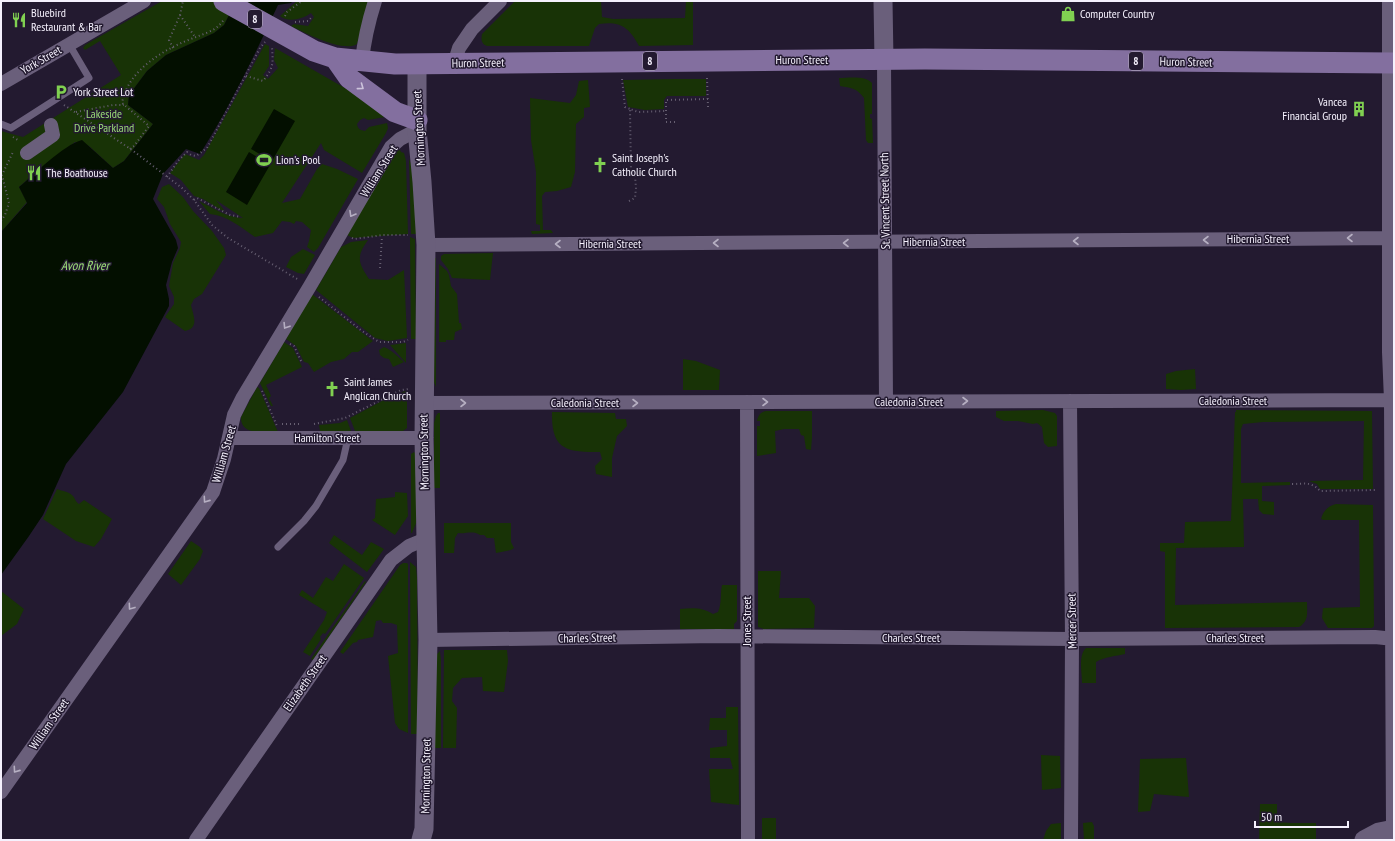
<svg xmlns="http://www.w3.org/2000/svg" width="1395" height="841" font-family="'PT Sans Narrow',sans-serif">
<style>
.green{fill:#183306}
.water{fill:#030f00}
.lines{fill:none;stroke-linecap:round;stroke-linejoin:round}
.path{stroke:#665f71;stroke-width:2;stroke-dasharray:1 3;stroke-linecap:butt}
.lane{stroke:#6a5f7b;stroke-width:7}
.street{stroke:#6a5f7b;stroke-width:14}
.secondary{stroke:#6a5f7b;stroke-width:19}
.primary{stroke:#836f9f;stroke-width:21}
.oneway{stroke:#cdc4dc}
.oneway2{stroke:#b6afc2}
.labels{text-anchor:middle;stroke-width:3;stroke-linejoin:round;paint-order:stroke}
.shield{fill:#231a30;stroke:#b6b0c0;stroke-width:1}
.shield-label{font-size:11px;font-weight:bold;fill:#f5f1fd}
.poi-label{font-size:12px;fill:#f5f1fd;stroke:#231a30;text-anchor:start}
.street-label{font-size:12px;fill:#f5f1fd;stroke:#231a30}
.park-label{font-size:12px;fill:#9add76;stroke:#231a30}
.water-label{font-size:13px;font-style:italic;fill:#9bde77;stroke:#231a30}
</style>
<rect width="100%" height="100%" fill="#231a30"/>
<path class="green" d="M162,1H236L224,25L214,33L166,55L147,71L129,95L128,105L153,124L124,161L113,168L89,146L75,142L39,169L19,187L27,202L1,232V131L23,137L121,75L100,41L85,50L83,48L85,45Z
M297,1H370L357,44C344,53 305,33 291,26L294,24L308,26L314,17L311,13C303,19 288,23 280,16Z
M515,1H601L602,17L613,19L685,18L686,1H693V45L639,46C629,27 620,21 599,24L595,28L589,46H487C481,44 481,39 482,34Z
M265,44L269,46V66L263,75L268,79L278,68L274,60L275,48L364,99L385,117L368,120L364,118L360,120L357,124C358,129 360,130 365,131L369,127L387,123L388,128L386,133L362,173L324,150L321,143L282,203L300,199L317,169L322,164L337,169L358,179L318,248L314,252L307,247L309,241L311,230L302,222L296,221L294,224L290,222L282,221L273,233L255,237C242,228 226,215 210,214L199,201C213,208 228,218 243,218L216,200L224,210L223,211L203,199L194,196L181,180L170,173L185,154L199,160L204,155Z
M839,78C848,78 865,75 872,83V114H870V118L872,119L873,143H868L866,140L864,98C857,88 851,88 840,86Z
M674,79H706V96H667L664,100V109L645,110L628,107L623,80Z
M588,80L590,107L584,108V117L576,124L575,172L571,187L557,191L545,192L542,196L543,230H551L553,233L532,234L531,231H540V225L536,224V172L531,140L530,98L570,103L576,95L579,81Z
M400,150L401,152L404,153L406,161L408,234L353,238L347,235L396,151Z
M409,159L413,168L416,231V234H411Z
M169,184L183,197L193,211L212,231L224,248L226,255L202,294L194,299L191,305C193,315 200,328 185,331L165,317L174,304V297L169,286L173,263L180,248L181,242L170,224L164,207L157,199L162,187Z
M410,237L415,239L416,339H411Z
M368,240C356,257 358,262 369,279L388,280L404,270L407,338L388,341L375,338L316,290L341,247L351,242Z
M303,249L315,255L304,274L298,273L286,267L291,257Z
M493,253L490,280L452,278L448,269L441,260V256L444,254Z
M435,258H436V387L433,380Z
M439,264L447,271L449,275L451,286L457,294L459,323H461L462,329L455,332L454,340H446V342H439Z
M312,294L373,341L358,352H352L344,359L331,362L314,372L308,363L304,362L296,346L286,339Z
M284,342L293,348L302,367L266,385L271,396L269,398L273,406H271L260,383Z
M406,343V363L390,345Z
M384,347C392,350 398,357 404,362L393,367L389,359L384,358L380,355L379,350Z
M683,359L696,361L720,370L719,390H683Z
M1195,369L1196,389L1181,390L1166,389V374L1176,371Z
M257,387L259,388L278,432C265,432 240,436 241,417Z
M405,391H407V428L403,431H355L350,418L382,401Z
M1043,410L1055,413L1057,416V446L1048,447L1044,443L1042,427L1037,423L1033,424L1018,421H1004L996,417V411Z
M1236,410L1372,411L1373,489H1320L1317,484L1309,481L1363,480L1364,421L1263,422L1243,424L1241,429V483L1290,482V485L1262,486V501L1274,502V515L1263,514L1259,510L1258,499H1243L1244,547L1176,548L1175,605L1307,602C1307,613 1309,621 1299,627L1165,628V552L1160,551V543H1184L1185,522L1231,521L1235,412H1236Z
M812,411V437L811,450L806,449L804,436L801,435L799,429H784L775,431L776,453L757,456V426H760V421H757C758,416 760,412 766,411Z
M552,412L615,413L616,419H626L627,426L617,436L612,458V477L596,474L595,466L602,459L600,452C568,452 551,451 552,412Z
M438,413H440V488H434V423L436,416Z
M347,420L351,431H320L319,425L340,423Z
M414,452L417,455V521L412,533H411V454Z
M57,489C62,491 70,492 73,496C76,500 75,501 79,504L84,500L112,519L101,539L94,547L76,541L43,519Z
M395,492L407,493L408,516L395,535L372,520L375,518L376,499L395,497Z
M1336,504L1373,505L1374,626L1372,628H1328L1322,618L1323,608L1360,607L1359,520H1324L1321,519C1323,511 1328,506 1336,504Z
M444,523H511V542L514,548L511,550L496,553L494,538H487L484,535H480C473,530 466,534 458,533L455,538L454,553H444Z
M334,535L362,555L371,542L384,549L367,572L329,543Z
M191,541L200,547L203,551L200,559L181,585L168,574Z
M410,562L416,567L417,578L418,734H411V725Z
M403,563H407L408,564V733L399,729L395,723L388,656L398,653L397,625L391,623H383L381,620L376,621L373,637L358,640L357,642L353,643L343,654L340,652L400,565Z
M344,564L364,578L325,634L323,633L320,637L321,639L310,656L303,652L324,620L327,612L299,595L302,590L313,598L326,577L333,581Z
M758,571H781L779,598H809L815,606L814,628L764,629L758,627Z
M365,581L366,582L313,660L311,659Z
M722,585H737V621L734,624V629H680V609C692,608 702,607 713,614L718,612C722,603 720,594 722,585Z
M1,591L24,609L17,624L1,636Z
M1086,648H1125V654C1116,656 1104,657 1096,662V683H1082C1082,673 1078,655 1086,648Z
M444,650H507L508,661L504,692L483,691L482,677L462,678L453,688L452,701L457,708L456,748H443Z
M440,651L441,661V748H434L435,656Z
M726,707H738L739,805L711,802L709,769H733L730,758H710V748L727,746V730H709L710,718H726Z
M1041,755L1060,756L1061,788L1042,790Z
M1186,758L1189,797L1154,794L1150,811L1138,812L1140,759Z
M1260,804H1277V822L1291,823H1316V840H1259Z
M762,818H776V840H762Z
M1092,822L1094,826V840H1084L1083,823Z
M1061,823V840H1043L1046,831L1051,824Z"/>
<path class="water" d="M236,1H293L291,3L278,5C254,56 230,107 200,154L186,149L163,174L153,199L176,240L178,248L172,262L166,285L169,299V306L123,392L66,464L43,515L29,536L1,575V232L27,203L19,187C35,174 63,145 82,140L113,168L124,161L153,124L128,105L129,95L147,71L166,55L214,33L224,25Z
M274,109L295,121L272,161L251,149Z
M249,152L270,165L247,205L226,192Z"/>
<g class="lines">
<path class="path" d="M180,15L195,37
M285,16L287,12L302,1
M295,22L308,21L311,18
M173,48L169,40L180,15L183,1
M246,76L263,81C274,67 273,64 272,47
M707,78L708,107
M622,79L625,107L630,109
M64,105L132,150L182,188L194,200L212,225L228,238L299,280
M76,112L113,105H124
M675,122H666V100L708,99
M13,137L18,140
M130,149L134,146L149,126L122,103C128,69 166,48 196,37C206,33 218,30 224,19
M167,177L178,161L187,152L191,155L196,156L207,148L214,135L260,48L265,42
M194,200L197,198L230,215L241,217
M629,201L635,198L636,188L635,176L631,174L630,109L638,112L666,111
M1,221L5,215L9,203L2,175L13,152
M352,238L354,239L383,235H408
M380,268L382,236
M319,297L362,331L379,342H403L408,340
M290,344L294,346L302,363
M262,391L277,426
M282,424H301
M314,424L345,418L401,390L409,389
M1292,484C1304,484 1311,481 1320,491L1375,490"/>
<path class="lane" d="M1,124L11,128L89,78L69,44
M278,547L304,521L316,506L343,460L348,438"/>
<path class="street" d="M1389,1V352L1391,400L1393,829
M884,60L886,402
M362,61C364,41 369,20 375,1
M454,64L459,48L472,29L500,1
M1,84L144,1
M27,153L53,135L51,125
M426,245L1394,238
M1070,401L1072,639L1071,840
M747,402L748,840
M424,403L1394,400
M230,438H424
M428,640L718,636L1072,639L1375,637L1394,639
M1,792L213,492L224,459L234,415L243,397L310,286L391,147L400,139L417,130
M196,840L391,560L409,546L426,539"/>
<path class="secondary" d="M883,1L884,60
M417,64V130L422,182L426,245L424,438L428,640L424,829L421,840
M1364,840L1379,832L1394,829"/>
<path class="primary" d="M224,1L314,51L335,58L395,64L925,59L1394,63
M335,58L349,78L395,112L417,120"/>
</g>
<defs><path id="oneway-chevron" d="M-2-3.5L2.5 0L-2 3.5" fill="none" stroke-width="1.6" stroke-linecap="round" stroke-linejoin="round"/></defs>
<use class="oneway" href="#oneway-chevron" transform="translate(361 87) rotate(36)"/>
<g class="oneway2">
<use href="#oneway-chevron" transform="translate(352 214) rotate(120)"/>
<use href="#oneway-chevron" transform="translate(1350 238) rotate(180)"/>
<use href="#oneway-chevron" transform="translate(1206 240) rotate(180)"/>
<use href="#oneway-chevron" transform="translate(1076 241) rotate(180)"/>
<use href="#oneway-chevron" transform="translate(716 243) rotate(180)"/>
<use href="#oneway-chevron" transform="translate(846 243) rotate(180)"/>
<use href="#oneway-chevron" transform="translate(558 244) rotate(180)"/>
<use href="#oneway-chevron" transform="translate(286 326) rotate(122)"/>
<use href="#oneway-chevron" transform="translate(965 401)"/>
<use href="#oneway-chevron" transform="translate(765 402)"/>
<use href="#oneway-chevron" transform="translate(463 403)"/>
<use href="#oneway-chevron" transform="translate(635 403)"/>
<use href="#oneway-chevron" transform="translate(206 500) rotate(125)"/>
<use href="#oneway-chevron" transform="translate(131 607) rotate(126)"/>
<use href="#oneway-chevron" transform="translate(16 770) rotate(125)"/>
</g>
<defs>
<g id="shop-bare" transform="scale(1.2)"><path d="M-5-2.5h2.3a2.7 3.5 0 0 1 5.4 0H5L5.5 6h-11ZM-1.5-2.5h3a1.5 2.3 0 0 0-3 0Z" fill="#80d051" stroke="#231a30" stroke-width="2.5" paint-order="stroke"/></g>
<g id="restaurant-bare" transform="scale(1.2)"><path d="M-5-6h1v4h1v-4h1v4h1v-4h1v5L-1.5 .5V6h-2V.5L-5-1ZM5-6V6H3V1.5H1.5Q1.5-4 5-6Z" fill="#80d051" stroke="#231a30" stroke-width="2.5" paint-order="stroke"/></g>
<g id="parking-bare" transform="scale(1.2)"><path d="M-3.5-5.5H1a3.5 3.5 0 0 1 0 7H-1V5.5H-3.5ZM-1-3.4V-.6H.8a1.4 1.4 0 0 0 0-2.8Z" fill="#80d051" stroke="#231a30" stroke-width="2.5" paint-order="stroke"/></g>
<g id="building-bare" transform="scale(1.2)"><path d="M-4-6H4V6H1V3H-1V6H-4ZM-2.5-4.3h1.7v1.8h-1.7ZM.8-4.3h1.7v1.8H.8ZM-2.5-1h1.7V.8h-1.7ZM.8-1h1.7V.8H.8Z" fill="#80d051" stroke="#231a30" stroke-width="2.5" paint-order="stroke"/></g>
<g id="stadium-bare" transform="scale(1.2)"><path d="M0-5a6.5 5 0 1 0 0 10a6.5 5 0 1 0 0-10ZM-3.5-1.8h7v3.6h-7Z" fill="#80d051" stroke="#231a30" stroke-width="2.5" paint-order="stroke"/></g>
<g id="church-bare" transform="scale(1.2)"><path d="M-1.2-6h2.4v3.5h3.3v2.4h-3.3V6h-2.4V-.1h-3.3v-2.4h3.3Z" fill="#80d051" stroke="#231a30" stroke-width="2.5" paint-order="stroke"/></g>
</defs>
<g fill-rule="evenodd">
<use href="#shop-bare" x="1068" y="14"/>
<use href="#restaurant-bare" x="19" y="20"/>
<use href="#parking-bare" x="61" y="92"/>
<use href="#building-bare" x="1359" y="109"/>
<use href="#stadium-bare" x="264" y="160"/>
<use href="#church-bare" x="600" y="165"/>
<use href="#restaurant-bare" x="34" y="173"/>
<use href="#church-bare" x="332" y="389"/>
</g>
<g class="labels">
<g class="shield">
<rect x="248" y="10" width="14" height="18" rx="3"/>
<rect x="643" y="52" width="14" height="18" rx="3"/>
<rect x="1129" y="52" width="14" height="18" rx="3"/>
</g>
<g class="shield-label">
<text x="255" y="23">8</text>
<text x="650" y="65">8</text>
<text x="1136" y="65">8</text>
</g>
<g class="poi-label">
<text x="31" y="17">Bluebird<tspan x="31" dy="14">Restaurant &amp; Bar</tspan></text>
<text x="1080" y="18">Computer Country</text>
<text x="73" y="96">York Street Lot</text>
<text x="1347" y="106" text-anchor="end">Vancea<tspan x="1347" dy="14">Financial Group</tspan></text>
<text x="612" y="162">Saint Joseph's<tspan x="612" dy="14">Catholic Church</tspan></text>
<text x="276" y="164">Lion's Pool</text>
<text x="46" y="177">The Boathouse</text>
<text x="344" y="386">Saint James<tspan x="344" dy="14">Anglican Church</tspan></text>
</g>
<g class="street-label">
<text transform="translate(41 60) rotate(-30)" y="4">York Street</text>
<text x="802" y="64">Huron Street</text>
<text transform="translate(1186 62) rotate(1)" y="4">Huron Street</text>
<text transform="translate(478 63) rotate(-1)" y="4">Huron Street</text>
<text transform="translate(419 128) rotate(-93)" y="4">Mornington Street</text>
<text transform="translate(379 171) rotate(-58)" y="4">William Street</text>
<text transform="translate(885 201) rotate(-91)" y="4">St. Vincent Street North</text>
<text x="1258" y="243">Hibernia Street</text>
<text x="934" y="246">Hibernia Street</text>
<text x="610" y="248">Hibernia Street</text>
<text x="1233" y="405">Caledonia Street</text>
<text x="909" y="406">Caledonia Street</text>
<text x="585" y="407">Caledonia Street</text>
<text x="327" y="442">Hamilton Street</text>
<text transform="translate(424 452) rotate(-91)" y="4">Mornington Street</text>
<text transform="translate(224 454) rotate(-74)" y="4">William Street</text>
<text transform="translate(747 621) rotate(-90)" y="4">Jones Street</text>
<text transform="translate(1072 621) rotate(-91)" y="4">Mercer Street</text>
<text transform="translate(587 638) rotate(-1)" y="4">Charles Street</text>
<text x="911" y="642">Charles Street</text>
<text x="1235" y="642">Charles Street</text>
<text transform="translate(305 683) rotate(-55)" y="4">Elizabeth Street</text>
<text transform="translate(49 724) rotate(-55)" y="4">William Street</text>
<text transform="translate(426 776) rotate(-89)" y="4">Mornington Street</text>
</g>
<g class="park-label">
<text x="104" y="118">Lakeside<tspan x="104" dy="14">Drive Parkland</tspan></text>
</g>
<g class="water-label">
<text x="85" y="270">Avon River</text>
</g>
</g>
<rect width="1395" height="841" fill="none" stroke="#f5f1fd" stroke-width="4"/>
<path d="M1255 821v6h93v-6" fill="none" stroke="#f5f1fd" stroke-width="2"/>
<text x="1261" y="821" font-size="12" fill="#f5f1fd" stroke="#231a30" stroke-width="3" paint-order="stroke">50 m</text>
</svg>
